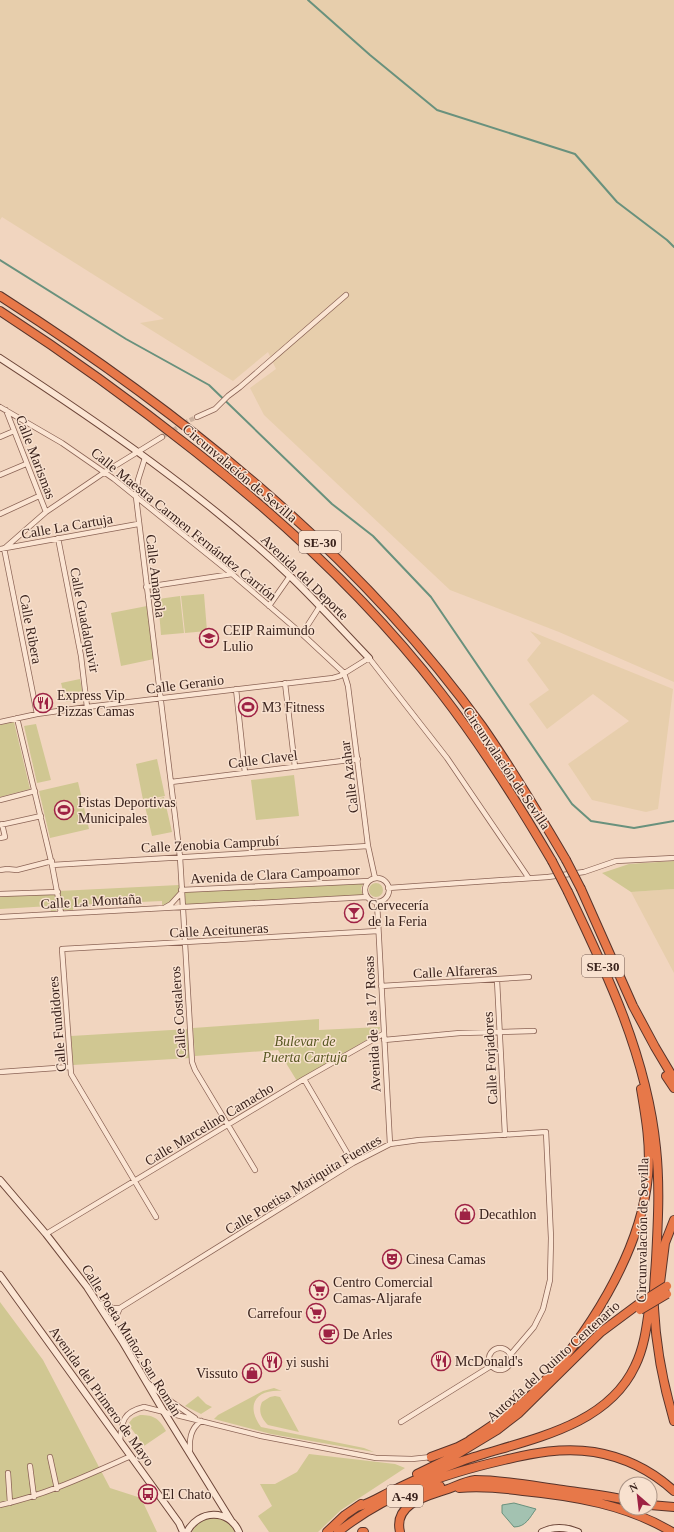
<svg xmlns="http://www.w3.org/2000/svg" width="674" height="1532" font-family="'Times New Roman',serif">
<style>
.farmland{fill:#e7ceac}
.green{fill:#d0c792}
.water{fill:#a3c2b1;stroke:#69917d}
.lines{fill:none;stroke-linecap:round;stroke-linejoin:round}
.stream{stroke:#69917d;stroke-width:2}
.street-tunnel{stroke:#ccb19e;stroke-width:4.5;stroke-dasharray:4.5 2;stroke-linecap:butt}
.street-casing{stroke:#8b6456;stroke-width:6}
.secondary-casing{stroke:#6d4639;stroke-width:8}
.highway-casing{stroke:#58342b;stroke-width:10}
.street{stroke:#fbe5d3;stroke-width:4.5}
.secondary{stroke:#fbe5d3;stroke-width:6}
.highway{stroke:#e77849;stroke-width:8}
.highway-bridge-casing{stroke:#58342b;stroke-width:10;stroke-linecap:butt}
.highway-bridge{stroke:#e77849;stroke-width:8}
.labels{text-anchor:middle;stroke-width:3;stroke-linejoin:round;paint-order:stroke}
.shield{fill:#f8e1cf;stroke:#725b52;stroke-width:1}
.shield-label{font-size:13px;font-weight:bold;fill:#39221c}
.street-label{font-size:14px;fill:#39221c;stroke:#f8e1cf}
.poi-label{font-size:14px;fill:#39221c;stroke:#f8e1cf;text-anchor:start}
.park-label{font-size:14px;font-style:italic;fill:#575721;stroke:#f8e1cf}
</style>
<rect width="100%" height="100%" fill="#f1d5bf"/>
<path class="farmland" d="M0,0H674V682L559,632L450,590L264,415L250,388L276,369L268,352L233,381L140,323L164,319L2,217L0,220Z
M530,631L673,689L658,809L646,812L592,800L568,764L629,721L593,694L547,729L529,704L549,690L527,660L541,643Z
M674,889V973L631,892Z"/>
<path class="green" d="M204,594L207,631L185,633L181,596Z
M180,596L184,633L161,635L158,599Z
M147,606L154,659L121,666L111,613Z
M80,679L84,700L66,702L61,683Z
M14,722L30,789L0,797V725Z
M36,724L51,780L37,783L24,726Z
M157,759L165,796L143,800L136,764Z
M294,775L299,816L256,820L251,780Z
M78,782L89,829L50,838L39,791Z
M164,797L172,832L152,836L144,802Z
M674,861V889L631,892L602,873L629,864Z
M364,882L361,888L363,896L184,907V892Z
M369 890a7 7 0 1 1 14 0a7 7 0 1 1-14 0Z
M179,885V893L168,904L162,905V901L74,905L73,910H62L59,891Z
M57,893L59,908L56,911L51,912L50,906L0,909V896Z
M319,1019V1030L380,1027L379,1032L375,1035L297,1081L278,1050L195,1056L193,1028Z
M188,1029L190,1058L73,1065L71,1036Z
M0,1302L43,1360L110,1488L141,1498L157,1532H0Z
M274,1388L282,1391C256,1389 245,1405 261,1427L364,1448L374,1452L271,1434L214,1419L218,1415L263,1391Z
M198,1396L206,1404L212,1407L201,1414L185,1406Z
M275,1396L280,1397L299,1432L268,1425C261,1418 258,1411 262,1402L270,1397Z
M140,1415C155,1415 159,1419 166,1431L144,1446L128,1424L133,1418Z
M309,1454L395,1464L405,1468L341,1510L318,1532H269L258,1516L272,1506L260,1484H275L297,1472Z
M213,1518C224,1519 230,1523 235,1532H192C197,1523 203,1518 213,1518Z"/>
<path class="water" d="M514,1503L536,1509C530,1517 526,1527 514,1527L502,1513V1505Z"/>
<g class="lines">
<path class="stream" d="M308,0L370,55L437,110L575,154L617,202L667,240L674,247
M0,260L126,339L209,385L332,504L373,536L431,597L572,804L591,821L634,828L674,821"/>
<path class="street-tunnel" d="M162,437L188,421L197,417"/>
<g class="street-casing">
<path id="street" d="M0,407L62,443L114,479L232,574L302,634L344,673L348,686L368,846L375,878
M6,410L46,512
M197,417L215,409L228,396L240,387L346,295
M0,437L14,431
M145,458L138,480L136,497L180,857L192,1062L195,1070L255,1170
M0,475L26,464
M0,514L39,496
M58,538L81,656L87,707
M6,547L46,512L105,472L162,437
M4,548L37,714
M0,549L138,524
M146,587L232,574
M269,606L290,576
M302,634L320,606
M285,683L295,767
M236,689L245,773
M17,718L52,865L61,913
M0,722L37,714L87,707L333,678L340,676L369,658L447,758L528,877
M171,782L358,759
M0,800L35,791
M0,825L41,816
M0,838L5,837L2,824
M52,865L368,846
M0,870L7,869L17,870L52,861
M365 890a12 12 0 1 1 24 0a12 12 0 1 1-24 0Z
M388,888L548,877L584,872L616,861L674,858
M181,890L369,881
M0,894L58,892
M377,902L390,1144
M164,908L171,904L181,893
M0,917L367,897
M497,980L505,1135
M381,986L529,977
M384,1040L460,1033L534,1031
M0,1072L70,1067
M304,1079L353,1163
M156,1217L71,1074L62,949L378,931
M46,1234L304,1079L383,1034
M99,1304L105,1303L112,1308H120L353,1163L390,1144L419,1140L546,1132L551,1238L550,1280L543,1309L534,1327L511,1354
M112,1325L120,1308
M489 1359a11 11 0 1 1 22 0a11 11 0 1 1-22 0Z
M148,1383L166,1398L195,1418
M401,1422L491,1366
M120,1440C122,1421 123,1412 144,1407L261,1436L376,1458L412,1459L431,1457
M190,1454C189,1440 190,1429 201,1421
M50,1457L57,1489
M30,1466L34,1497
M8,1473L10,1503
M0,1505C46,1495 88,1475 131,1456"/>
</g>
<g class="secondary-casing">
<path id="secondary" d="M0,358C101,424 203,494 291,577C318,603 343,631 369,658
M0,1180L46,1234L87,1287L122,1341L164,1412L232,1522
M0,1275L179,1523L183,1532
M187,1532C198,1510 229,1508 239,1532
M542,1532C554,1526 566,1527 578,1532"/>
</g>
<g class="highway-casing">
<path id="highway" d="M0,296C181,412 355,550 482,726C512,769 539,814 566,860
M0,311C68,355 133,402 196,452C286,523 371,602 441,693C482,746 518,803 552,861
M581,889L633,1006L655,1047L674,1079
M568,892C607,973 647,1057 656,1148C660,1185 658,1222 656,1260C655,1276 653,1292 654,1308C656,1347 663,1384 674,1421
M666,1076L674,1088
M660,1283L665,1243L674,1220
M470,1440C492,1426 515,1411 533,1393C586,1339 641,1253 648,1176C651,1147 646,1118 641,1089
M431,1457L458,1447L473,1439
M417,1474L454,1456L497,1430L519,1413L601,1332L640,1303
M459,1488C481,1486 502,1488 523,1491C575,1496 627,1505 672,1532
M405,1496L440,1486
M650,1505L674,1507
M357,1507C372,1503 384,1494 398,1488C419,1478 441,1469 462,1461C522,1440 605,1430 635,1366C645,1346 647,1323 650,1302
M327,1532L345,1515L361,1504
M338,1532C387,1493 443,1474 504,1460C533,1453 563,1447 594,1452C624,1457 651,1470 674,1491
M362,1532H364
M400,1532C393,1503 428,1496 448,1489C456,1486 466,1481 475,1480C504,1480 534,1486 563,1490C584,1493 605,1495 626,1500"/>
</g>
<use href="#street" class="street"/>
<use href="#secondary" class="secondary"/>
<use href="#highway" class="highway"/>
<g class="highway-bridge-casing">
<path id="highway-bridge" d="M566,860L581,889
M552,861L568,892
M640,1303L667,1286
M640,1310L667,1294"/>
</g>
<use href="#highway-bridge" class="highway-bridge"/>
</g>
<defs>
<g id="school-ring" transform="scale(1)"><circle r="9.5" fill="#f8e1cf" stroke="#9e2244" stroke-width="1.5"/><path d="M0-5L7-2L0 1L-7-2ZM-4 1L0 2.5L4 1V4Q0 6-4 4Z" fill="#9e2244"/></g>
<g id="restaurant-ring" transform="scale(1)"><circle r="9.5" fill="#f8e1cf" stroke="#9e2244" stroke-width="1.5"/><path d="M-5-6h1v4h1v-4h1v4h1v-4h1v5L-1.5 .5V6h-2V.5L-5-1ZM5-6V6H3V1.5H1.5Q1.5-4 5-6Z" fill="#9e2244"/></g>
<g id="stadium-ring" transform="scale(1)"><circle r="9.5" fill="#f8e1cf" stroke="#9e2244" stroke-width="1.5"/><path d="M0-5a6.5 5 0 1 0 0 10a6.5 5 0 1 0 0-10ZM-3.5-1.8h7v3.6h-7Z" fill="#9e2244"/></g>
<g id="bar-ring" transform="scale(1)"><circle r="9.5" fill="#f8e1cf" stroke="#9e2244" stroke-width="1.5"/><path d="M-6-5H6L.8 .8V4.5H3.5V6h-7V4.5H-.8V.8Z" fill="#9e2244"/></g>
<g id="shop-ring" transform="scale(1)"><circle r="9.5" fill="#f8e1cf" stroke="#9e2244" stroke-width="1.5"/><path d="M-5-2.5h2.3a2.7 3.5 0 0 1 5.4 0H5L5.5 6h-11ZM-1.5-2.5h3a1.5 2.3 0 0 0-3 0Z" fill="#9e2244"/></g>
<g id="theatre-ring" transform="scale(1)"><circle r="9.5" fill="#f8e1cf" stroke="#9e2244" stroke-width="1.5"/><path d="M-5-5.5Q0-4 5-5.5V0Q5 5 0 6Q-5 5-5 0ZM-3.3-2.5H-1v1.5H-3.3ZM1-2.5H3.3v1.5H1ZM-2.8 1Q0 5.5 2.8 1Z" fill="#9e2244"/></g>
<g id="supermarket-ring" transform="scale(1)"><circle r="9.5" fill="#f8e1cf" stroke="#9e2244" stroke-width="1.5"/><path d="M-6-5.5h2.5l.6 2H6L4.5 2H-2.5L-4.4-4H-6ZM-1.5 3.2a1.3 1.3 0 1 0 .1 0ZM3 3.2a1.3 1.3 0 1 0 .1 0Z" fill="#9e2244"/></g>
<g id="cafe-ring" transform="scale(1)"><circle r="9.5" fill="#f8e1cf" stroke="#9e2244" stroke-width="1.5"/><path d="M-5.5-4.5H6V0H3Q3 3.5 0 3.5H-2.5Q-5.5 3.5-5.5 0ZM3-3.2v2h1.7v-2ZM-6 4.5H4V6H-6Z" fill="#9e2244"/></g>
<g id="bus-ring" transform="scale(1)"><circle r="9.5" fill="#f8e1cf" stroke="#9e2244" stroke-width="1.5"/><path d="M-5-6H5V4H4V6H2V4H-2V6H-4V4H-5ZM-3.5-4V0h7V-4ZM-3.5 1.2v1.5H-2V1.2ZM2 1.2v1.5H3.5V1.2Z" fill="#9e2244"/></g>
</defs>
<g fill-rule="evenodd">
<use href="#school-ring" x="209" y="638"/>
<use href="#restaurant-ring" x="43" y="703"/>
<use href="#stadium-ring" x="248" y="707"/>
<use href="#stadium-ring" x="64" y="810"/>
<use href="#bar-ring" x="354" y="913"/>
<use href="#shop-ring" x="465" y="1214"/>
<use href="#theatre-ring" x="392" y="1259"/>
<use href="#supermarket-ring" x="319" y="1290"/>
<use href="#supermarket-ring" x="316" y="1313"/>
<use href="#cafe-ring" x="329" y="1334"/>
<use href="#restaurant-ring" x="441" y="1361"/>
<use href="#restaurant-ring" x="272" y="1362"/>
<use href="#shop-ring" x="252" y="1373"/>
<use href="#bus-ring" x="148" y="1494"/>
</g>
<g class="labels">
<g class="shield">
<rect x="299" y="531" width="42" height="22" rx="3"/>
<rect x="582" y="955" width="42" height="22" rx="3"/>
<rect x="387" y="1485" width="36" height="22" rx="3"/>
</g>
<g class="shield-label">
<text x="320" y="547">SE-30</text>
<text x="603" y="971">SE-30</text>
<text x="405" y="1501">A-49</text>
</g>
<g class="street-label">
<text transform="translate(36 457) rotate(69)" y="5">Calle Marismas</text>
<text transform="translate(240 473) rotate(40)" y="5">Circunvalación de Sevilla</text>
<text transform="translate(184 524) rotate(39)" y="5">Calle Maestra Carmen Fernández Carrión</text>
<text transform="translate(67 526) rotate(-10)" y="5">Calle La Cartuja</text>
<text transform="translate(156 576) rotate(83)" y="5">Calle Amapola</text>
<text transform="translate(305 577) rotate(44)" y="5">Avenida del Deporte</text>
<text transform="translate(85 620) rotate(79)" y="5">Calle Guadalquivir</text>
<text transform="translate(31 629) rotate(79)" y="5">Calle Ribera</text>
<text transform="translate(185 684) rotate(-7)" y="5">Calle Geranio</text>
<text transform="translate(263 759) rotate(-7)" y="5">Calle Clavel</text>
<text transform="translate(507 768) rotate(56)" y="5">Circunvalación de Sevilla</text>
<text transform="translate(349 777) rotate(-97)" y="5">Calle Azahar</text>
<text transform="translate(210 844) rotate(-3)" y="5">Calle Zenobia Camprubí</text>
<text transform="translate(275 874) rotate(-3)" y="5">Avenida de Clara Campoamor</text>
<text transform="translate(91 901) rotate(-3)" y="5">Calle La Montaña</text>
<text transform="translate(219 930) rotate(-3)" y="5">Calle Aceituneras</text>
<text transform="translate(455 971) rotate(-3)" y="5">Calle Alfareras</text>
<text transform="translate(178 1012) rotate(-94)" y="5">Calle Costaleros</text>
<text transform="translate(57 1024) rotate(-95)" y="5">Calle Fundidores</text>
<text transform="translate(372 1024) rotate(-93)" y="5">Avenida de las 17 Rosas</text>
<text transform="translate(490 1058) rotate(-93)" y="5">Calle Forjadores</text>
<text transform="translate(209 1124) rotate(-31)" y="5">Calle Marcelino Camacho</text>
<text transform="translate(303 1184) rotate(-31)" y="5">Calle Poetisa Mariquita Fuentes</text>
<text transform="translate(642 1230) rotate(-89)" y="5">Circunvalación de Sevilla</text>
<text transform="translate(132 1340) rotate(58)" y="5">Calle Poeta Muñoz San Román</text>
<text transform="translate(553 1361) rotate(-42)" y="5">Autovía del Quinto Centenario</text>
<text transform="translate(102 1396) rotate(54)" y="5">Avenida del Primero de Mayo</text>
</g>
<g class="poi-label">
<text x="223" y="635">CEIP Raimundo<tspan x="223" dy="16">Lulio</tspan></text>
<text x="57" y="700">Express Vip<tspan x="57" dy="16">Pizzas Camas</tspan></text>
<text x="262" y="712">M3 Fitness</text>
<text x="78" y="807">Pistas Deportivas<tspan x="78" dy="16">Municipales</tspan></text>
<text x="368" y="910">Cervecería<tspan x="368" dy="16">de la Feria</tspan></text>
<text x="479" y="1219">Decathlon</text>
<text x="406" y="1264">Cinesa Camas</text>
<text x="333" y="1287">Centro Comercial<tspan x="333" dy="16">Camas-Aljarafe</tspan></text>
<text x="302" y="1318" text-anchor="end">Carrefour</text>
<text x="343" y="1339">De Arles</text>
<text x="455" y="1366">McDonald's</text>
<text x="286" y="1367">yi sushi</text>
<text x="238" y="1378" text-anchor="end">Vissuto</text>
<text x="162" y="1499">El Chato</text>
</g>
<g class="park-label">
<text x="305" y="1046">Bulevar de<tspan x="305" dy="16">Puerta Cartuja</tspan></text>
</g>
</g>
<g transform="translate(638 1496) rotate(332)"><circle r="19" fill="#f8e1cf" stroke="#ac9587"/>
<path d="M0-3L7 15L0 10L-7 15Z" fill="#9e2244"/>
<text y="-6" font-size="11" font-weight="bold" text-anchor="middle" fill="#39221c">N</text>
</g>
</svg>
